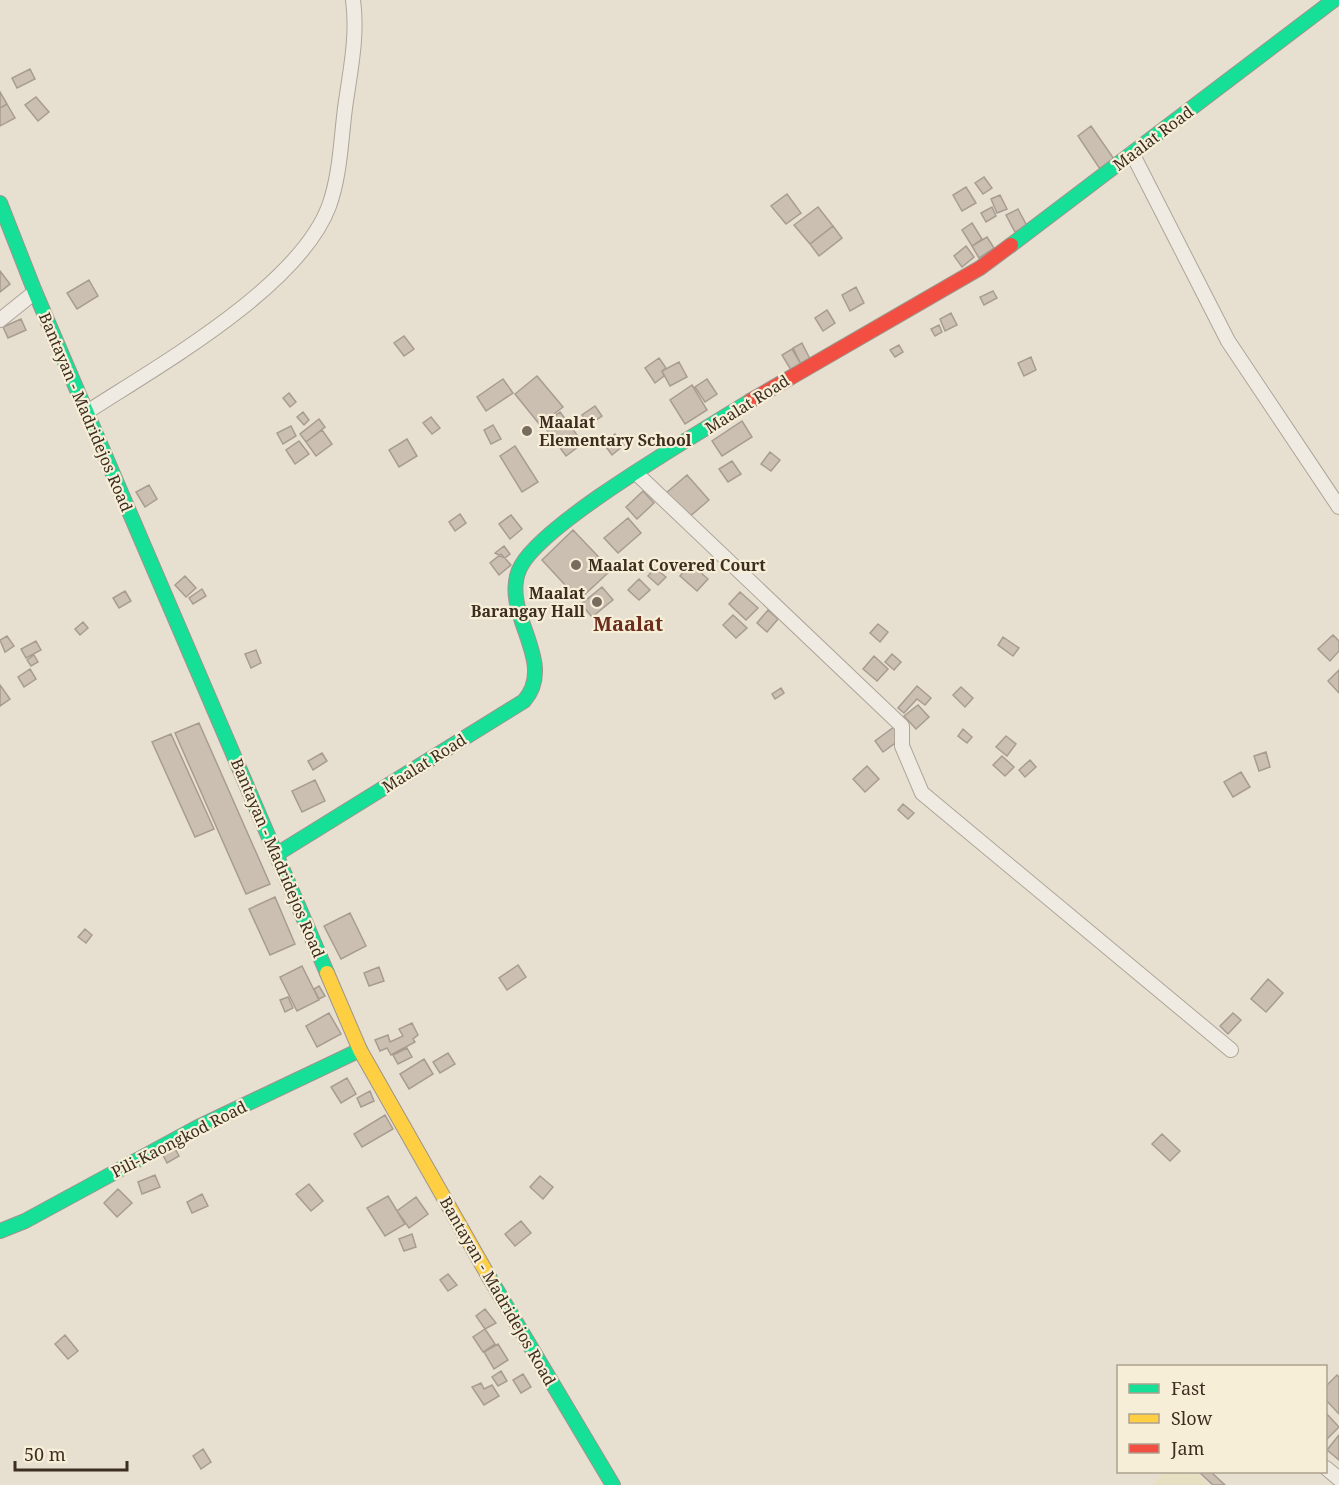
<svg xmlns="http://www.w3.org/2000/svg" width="1339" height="1485" font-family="'Noto Serif',serif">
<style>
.farmland{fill:#e6dfc2}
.building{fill:#cbbfb2;stroke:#a89c90;stroke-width:1.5}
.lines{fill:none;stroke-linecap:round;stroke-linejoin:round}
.street-casing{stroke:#ada599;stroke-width:16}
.fast-casing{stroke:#9c958a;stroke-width:16}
.slow-casing{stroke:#9c958a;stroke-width:16}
.jam-casing{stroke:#9c958a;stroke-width:16}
.street{stroke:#efebe3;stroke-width:14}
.fast{stroke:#16e098;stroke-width:14}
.slow{stroke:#ffcf43;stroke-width:14}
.jam{stroke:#f24e42;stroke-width:14}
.poi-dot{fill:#786c5e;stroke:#f7eed8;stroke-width:2}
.labels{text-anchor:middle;stroke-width:4.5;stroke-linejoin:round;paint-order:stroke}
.street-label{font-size:16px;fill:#3d2e20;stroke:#f7eed8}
.poi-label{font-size:16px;font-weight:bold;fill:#3d2e20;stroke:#f7eed8;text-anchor:start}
.quarter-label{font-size:20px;font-weight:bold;fill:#6b2e1e;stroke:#f7eed8}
</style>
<rect width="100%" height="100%" fill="#e7e0d1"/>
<path class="farmland" d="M1165,1472H1196L1208,1485H1152Z"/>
<path class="building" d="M30,69L35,79L17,88L12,78Z
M0,92L7,104L0,108Z
M36,97L49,112L38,121L25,105Z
M7,104L15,118L0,126V108Z
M1091,126L1114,159L1100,169L1078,136Z
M984,177L992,188L983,194L975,183Z
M966,187L976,203L962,211L953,195Z
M787,194L801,213L786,224L771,206Z
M1000,195L1007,209L997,213L991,199Z
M818,207L833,226L810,244L794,225Z
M992,207L996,216L986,222L981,213Z
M1018,209L1027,226L1015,232L1006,215Z
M972,223L982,239L972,246L962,230Z
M833,226L842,238L819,256L810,244Z
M987,237L994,248L979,258L972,246Z
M966,246L974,257L962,267L954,256Z
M0,271L10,284L0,292Z
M89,280L98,296L77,309L67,293Z
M856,287L864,303L850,311L842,295Z
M993,291L997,298L984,305L980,297Z
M827,310L835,323L823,331L815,318Z
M951,313L957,325L945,331L940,319Z
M21,319L26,330L8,338L3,327Z
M939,325L942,332L935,336L931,329Z
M404,336L414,349L404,356L394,343Z
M802,343L810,359L801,364L793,348Z
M899,345L903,352L895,357L890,350Z
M792,349L801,364L791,370L782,355Z
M1031,357L1036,370L1024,376L1018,363Z
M659,358L666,368L662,371L664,376L655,383L645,368Z
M679,362L687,377L670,386L662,371Z
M537,376L563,407L540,425L515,394Z
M503,379L513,393L486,411L477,397Z
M707,379L717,394L705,402L695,387Z
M692,385L707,410L685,424L670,400Z
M289,393L296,402L290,407L283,398Z
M595,406L602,416L589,425L582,415Z
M303,412L309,420L304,425L297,417Z
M560,412L583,443L566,456L543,425Z
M431,417L440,428L432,434L423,423Z
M319,419L325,427L306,442L300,434Z
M742,421L752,437L722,456L712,441Z
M493,425L501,439L491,444L484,430Z
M291,426L296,436L283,444L277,433Z
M322,430L332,444L316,456L306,442Z
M615,434L624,445L612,455L604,444Z
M407,439L417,456L399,467L389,450Z
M299,441L309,454L295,464L286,450Z
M515,446L538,482L522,492L500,456Z
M770,452L780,460L771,471L761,464Z
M732,461L741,474L728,482L719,469Z
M687,475L709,500L688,518L666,493Z
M149,485L157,499L145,507L136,492Z
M643,491L654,503L637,519L626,507Z
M460,514L466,523L455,531L449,522Z
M511,515L522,529L510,539L499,524Z
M628,518L641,533L618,553L604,538Z
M573,530L611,570L579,600L542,560Z
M504,546L510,554L505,558L495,553Z
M501,554L511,565L499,575L490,563Z
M691,564L708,579L697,591L680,576Z
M655,568L666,577L658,585L648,576Z
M185,576L196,588L186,597L175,585Z
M639,579L650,590L639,600L628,590Z
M602,587L613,600L592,617L581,604Z
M202,589L206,596L193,604L189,598Z
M125,591L131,601L119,608L113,598Z
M740,592L758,608L746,620L729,604Z
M768,610L778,619L767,632L757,623Z
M733,615L747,628L736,638L723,625Z
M83,622L88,628L80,635L75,629Z
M878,624L888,632L880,642L870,633Z
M1333,635L1339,641V651L1330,661L1318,649Z
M7,636L14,646L5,652L0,640Z
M1003,637L1019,648L1013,656L998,645Z
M36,641L41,650L26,658L21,649Z
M256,650L261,663L251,668L245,654Z
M892,654L901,662L894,670L885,662Z
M34,655L38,662L31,666L27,660Z
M874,656L888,669L877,681L863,669Z
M30,669L36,679L24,687L18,677Z
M1339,670V693L1328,681Z
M0,685L10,699L0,706Z
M917,686L931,698L925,705L917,699L904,713L898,708Z
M961,687L973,698L965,707L953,695Z
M781,688L784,693L775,699L772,694Z
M918,705L929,717L916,729L904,716Z
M199,723L270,884L246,894L175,733Z
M894,727L902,738L883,752L875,741Z
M963,729L972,737L967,743L958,736Z
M171,734L214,829L195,837L152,742Z
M1006,736L1016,744L1007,756L996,747Z
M1266,752L1270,767L1259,771L1254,756Z
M322,753L327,761L313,770L308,761Z
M1002,756L1014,767L1005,776L993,765Z
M1030,760L1036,767L1025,777L1019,770Z
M867,766L879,779L865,792L853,779Z
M1241,772L1250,787L1233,797L1224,782Z
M315,780L325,801L302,812L292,791Z
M903,804L914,813L908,819L898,810Z
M275,897L295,944L270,955L249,909Z
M350,913L366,946L341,959L324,926Z
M85,929L92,935L86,943L78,937Z
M518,965L526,977L507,990L499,978Z
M302,966L319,1000L297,1011L280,977Z
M379,967L384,981L369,986L364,973Z
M1268,979L1283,993L1266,1012L1251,999Z
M319,986L325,996L319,999L314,989Z
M288,997L293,1008L285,1012L280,1000Z
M329,1013L341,1034L317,1047L306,1026Z
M1233,1013L1241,1020L1228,1034L1220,1026Z
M412,1023L418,1035L413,1039L415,1042L391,1055L387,1048L380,1051L375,1040L388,1035L390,1042L403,1036L399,1029Z
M407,1048L412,1057L398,1064L393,1055Z
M448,1053L455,1064L440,1073L433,1062Z
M424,1059L433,1074L409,1089L400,1074Z
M347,1078L356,1094L341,1103L331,1087Z
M370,1091L374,1101L361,1107L357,1098Z
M385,1115L393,1129L362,1147L354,1134Z
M1162,1134L1180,1151L1170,1161L1152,1144Z
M174,1147L179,1156L167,1163L162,1153Z
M155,1175L160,1187L142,1194L138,1182Z
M540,1176L553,1187L543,1199L530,1187Z
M309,1184L323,1201L311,1211L296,1194Z
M118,1189L132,1203L117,1217L104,1203Z
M202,1194L208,1206L192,1213L187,1202Z
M388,1196L405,1224L385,1236L367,1208Z
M416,1197L428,1214L409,1228L397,1211Z
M521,1221L531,1233L515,1246L505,1234Z
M412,1234L416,1247L404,1251L399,1239Z
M448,1274L457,1285L448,1291L440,1280Z
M485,1309L496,1323L485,1329L476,1316Z
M485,1329L495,1344L483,1352L473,1337Z
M65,1335L78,1351L68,1359L55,1344Z
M498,1344L508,1360L494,1369L484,1352Z
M501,1371L507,1381L498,1386L492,1377Z
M523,1374L531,1387L521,1393L513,1380Z
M1337,1375L1339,1377V1414L1326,1400V1386Z
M481,1383L484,1389L492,1385L499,1396L484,1405L472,1387Z
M1326,1413L1339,1427L1326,1440Z
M1339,1435V1460L1327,1450Z
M203,1449L211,1462L201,1469L193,1456Z
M1199,1472H1211L1225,1485H1213Z"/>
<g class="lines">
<g class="street-casing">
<path id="street" d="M1132,153L1228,341L1339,507
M0,320L35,292
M87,412C158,366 299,287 329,206C340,176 341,140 345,108C350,72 358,36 353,0
M636,473L902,726V746L922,793L1231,1050
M1326,1468L1339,1479"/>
</g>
<g class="fast-casing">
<path id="fast" d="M0,203L35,292L327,973
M1011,245L1334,0
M277,854L524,701C558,662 501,614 519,570C537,525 703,431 750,401
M0,1231L25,1221L198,1127L360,1050
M489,1277L613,1485"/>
</g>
<g class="slow-casing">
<path id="slow" d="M327,973L360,1050L489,1277"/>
</g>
<g class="jam-casing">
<path id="jam" d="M750,401L980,268L1011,245"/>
</g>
<use href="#street" class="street"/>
<use href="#fast" class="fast"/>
<use href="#slow" class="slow"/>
<use href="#jam" class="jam"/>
</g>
<g class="poi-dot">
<circle cx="527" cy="431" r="6"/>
<circle cx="576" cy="565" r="6"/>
<circle cx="597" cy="602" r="6"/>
</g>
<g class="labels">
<g class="street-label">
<text transform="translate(1153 138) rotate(-37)" y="6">Maalat Road</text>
<text transform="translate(747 404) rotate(-32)" y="6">Maalat Road</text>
<text transform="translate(86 412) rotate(67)" y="6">Bantayan - Madridejos Road</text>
<text transform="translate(424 763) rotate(-32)" y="6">Maalat Road</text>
<text transform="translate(278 858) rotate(67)" y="6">Bantayan - Madridejos Road</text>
<text transform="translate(179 1139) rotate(-27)" y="6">Pili-Kaongkod Road</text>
<text transform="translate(498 1291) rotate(60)" y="6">Bantayan - Madridejos Road</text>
</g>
<g class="poi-label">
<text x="539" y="428">Maalat<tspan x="539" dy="18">Elementary School</tspan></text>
<text x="588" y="571">Maalat Covered Court</text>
<text x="585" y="599" text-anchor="end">Maalat<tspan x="585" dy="18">Barangay Hall</tspan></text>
</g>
<g class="quarter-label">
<text x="628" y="631">Maalat</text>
</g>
</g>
<rect x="1117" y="1365" width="210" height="108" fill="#f7eed8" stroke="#ada18e" stroke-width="1.5"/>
<rect x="1129" y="1384" width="30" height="9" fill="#16e098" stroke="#ada18e" stroke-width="1.5"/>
<text x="1171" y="1395" font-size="18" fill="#3d2e20">Fast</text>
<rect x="1129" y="1414" width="30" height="9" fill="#ffcf43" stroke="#ada18e" stroke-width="1.5"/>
<text x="1171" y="1425" font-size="18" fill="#3d2e20">Slow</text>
<rect x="1129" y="1444" width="30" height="9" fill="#f24e42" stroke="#ada18e" stroke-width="1.5"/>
<text x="1171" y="1455" font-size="18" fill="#3d2e20">Jam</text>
<path d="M15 1461v9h112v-9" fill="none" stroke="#3d2e20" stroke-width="3"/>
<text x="24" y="1461" font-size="18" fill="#3d2e20" stroke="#f7eed8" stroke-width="4.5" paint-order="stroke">50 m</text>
</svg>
